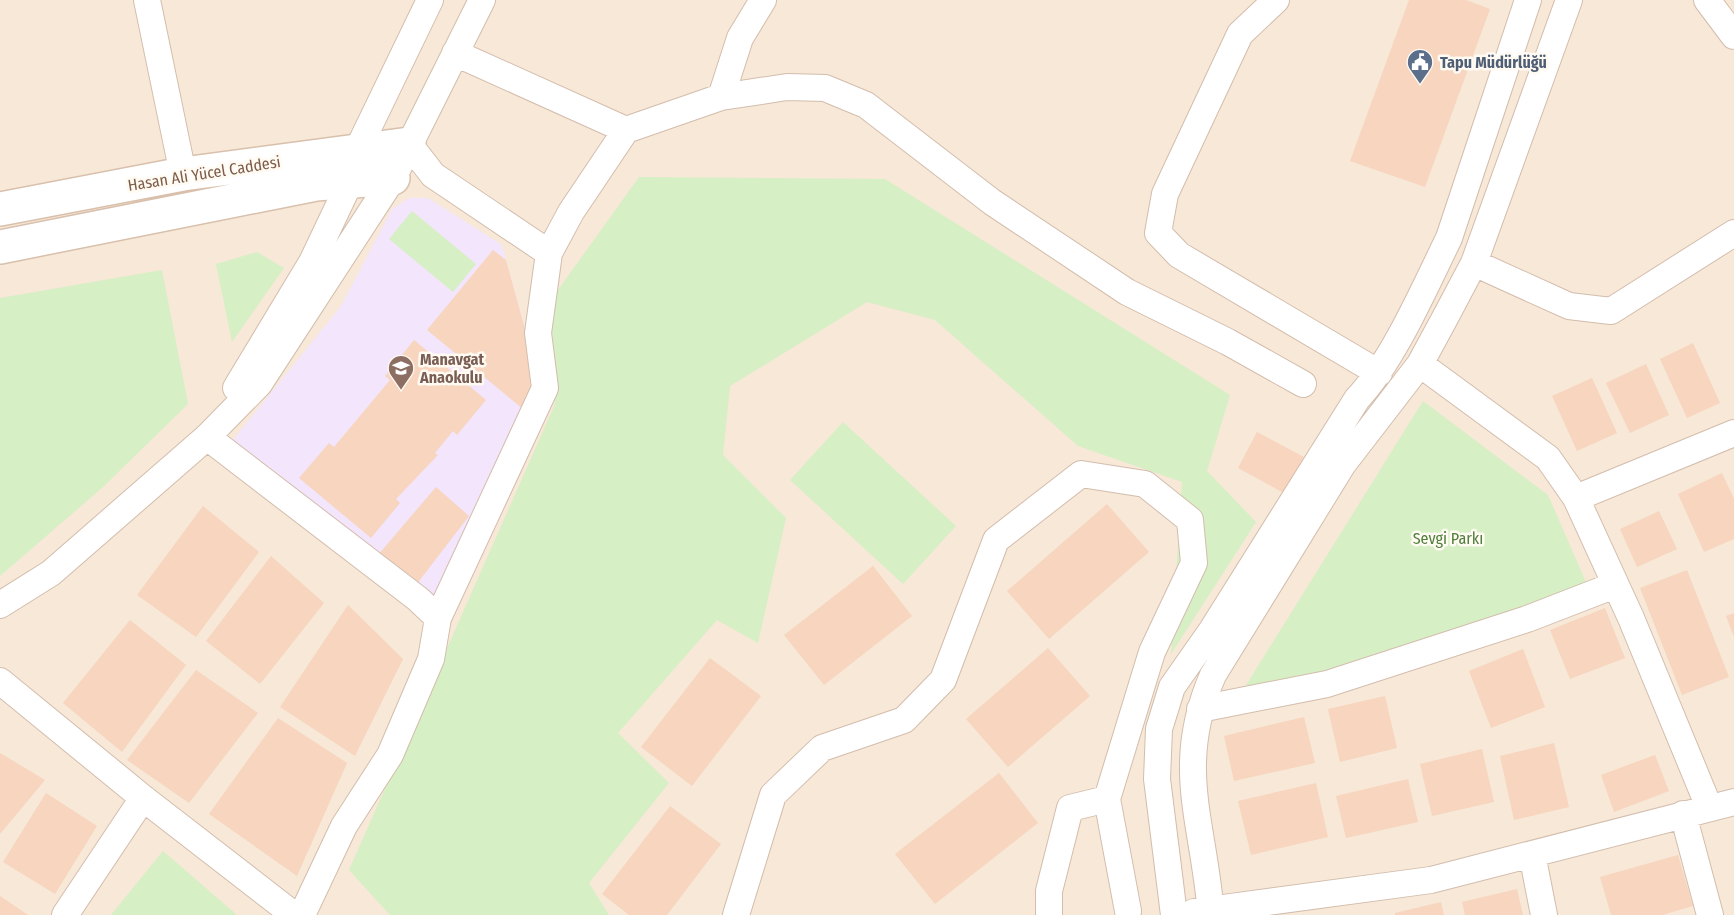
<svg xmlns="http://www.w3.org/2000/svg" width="1734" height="915" font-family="'Fira Sans Condensed',sans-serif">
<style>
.residential{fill:#f7e8d7}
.education{fill:#f3e5fb}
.green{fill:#d6efc5}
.building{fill:#f7d5be}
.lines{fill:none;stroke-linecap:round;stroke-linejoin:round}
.street-casing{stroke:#d3bdad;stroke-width:28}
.secondary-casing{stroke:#d9c0ac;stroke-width:36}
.street{stroke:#fff;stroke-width:26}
.secondary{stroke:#fff;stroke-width:33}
.labels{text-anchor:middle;stroke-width:5;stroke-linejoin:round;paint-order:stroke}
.service-label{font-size:16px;font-weight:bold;fill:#4e5e75;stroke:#fffaf2;text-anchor:start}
.street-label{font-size:16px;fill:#7d5b49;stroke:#fffaf2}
.education-label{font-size:16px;font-weight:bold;fill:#785e54;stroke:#fffaf2;text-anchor:start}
.park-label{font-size:16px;fill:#4f7d3c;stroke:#fffaf2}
</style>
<rect width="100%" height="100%" fill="#fef6e9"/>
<path class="residential" d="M0,0H1734V915H0Z"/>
<path class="education" d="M409,198H428L502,245L537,373L442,606L232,441L341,306L392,209Z"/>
<path class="green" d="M639,177L885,179L1230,395L1207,471L1256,522L1171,654L1182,482L1078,446L935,320L867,302L730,386L723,455L786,518L758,643L717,620L618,733L669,783L589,883L609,915H390L349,870L555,404L545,308Z
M412,211L476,264L453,292L389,239Z
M257,252L284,268L232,342L216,264Z
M162,270L188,404L103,487L0,576V298Z
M1423,401L1548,495L1589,589L1420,646L1240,695Z
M843,422L956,526L903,584L790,480Z
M163,851L237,915H111Z"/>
<path class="building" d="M1409,0H1466L1490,9L1425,187L1350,161Z
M493,250L506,260L537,373L523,409L427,330Z
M414,340L486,400L457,435L453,431L435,453L438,455L396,499L400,503L371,538L299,478L329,443L334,447L390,380L385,376Z
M1693,343L1720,403L1687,418L1660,359Z
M1646,364L1669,415L1630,433L1606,383Z
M1592,378L1617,433L1577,451L1552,396Z
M1257,432L1304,457L1284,493L1238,468Z
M1722,473L1734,499V539L1704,552L1678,494Z
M436,487L469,516L416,585L378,555Z
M1107,504L1149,552L1049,639L1007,591Z
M203,506L259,552L196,637L137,595Z
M1659,511L1677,549L1637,567L1620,529Z
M271,556L324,603L260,684L206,641Z
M873,566L912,616L824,685L784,635Z
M1687,570L1729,677L1682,695L1640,588Z
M348,605L403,659L355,756L280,707Z
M1605,608L1625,658L1570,679L1550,630Z
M1734,613V637L1726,616Z
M130,620L186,665L122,752L63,703Z
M1048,648L1090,696L1008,767L966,719Z
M1523,649L1545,707L1491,728L1469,671Z
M710,658L761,696L692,786L641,747Z
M196,670L258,713L189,803L127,760Z
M1385,696L1397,748L1340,762L1328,709Z
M1304,717L1315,763L1234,781L1224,736Z
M278,718L347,763L297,876L209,814Z
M1554,743L1569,807L1514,820L1500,756Z
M1482,749L1494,802L1432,816L1420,764Z
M0,753L45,780L0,834Z
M1655,755L1669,791L1614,812L1601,775Z
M999,773L1038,823L935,904L895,854Z
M1408,779L1418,822L1346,838L1336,796Z
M1316,783L1328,837L1251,855L1238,801Z
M46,793L97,826L55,894L3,862Z
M670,806L721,844L667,915H629L602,894Z
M1678,855L1693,906L1662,915H1611L1600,877Z
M1517,889L1523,915H1465L1462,902Z
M0,896L28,915H0Z
M1441,902L1444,915H1395V913Z"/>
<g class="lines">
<g class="street-casing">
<path id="street" d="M147,0L183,174
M1276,0L1240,34L1165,194L1158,233L1179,255L1379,373
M1707,0L1734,36
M455,53L626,130L721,97L787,87L825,88L866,105L992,202L1127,292L1228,342L1303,384
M721,97L740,38L763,0
M409,144L433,175L549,253L571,212L626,130
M1474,263L1569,306L1611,311L1734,233
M1420,364L1548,458L1576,498L1631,618L1709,807
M236,388L312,262L350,182L357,151L430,0
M207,437L418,599L438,618L431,659L390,755L344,826L302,915
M1576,498L1734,433
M0,605L51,573L207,437L259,384L393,178L482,0
M438,618L545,388L538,333L549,253
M0,681L143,798L294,915
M1200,709L1327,684L1527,619L1615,585
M1683,814L1710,915
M1532,854L1544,915
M1194,912L1431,880L1734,802
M65,915L143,798
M736,915L773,795L822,748L904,720L943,680L996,540L1081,474L1145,484L1190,520L1194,563L1152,652L1107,799L1128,911
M1049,915V891L1070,808L1107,799
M1174,915L1157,779L1159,729L1172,687L1212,630L1357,399C1393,361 1425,287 1449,238L1528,0
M1211,915C1204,822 1173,767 1213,675L1343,464L1420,364L1446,316L1474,263L1569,0"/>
</g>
<g class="secondary-casing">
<path id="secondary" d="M0,209L183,174L409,144
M0,247L316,184L393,178"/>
</g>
<use href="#street" class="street"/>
<use href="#secondary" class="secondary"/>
</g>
<defs>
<g id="civic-pin" transform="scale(1.35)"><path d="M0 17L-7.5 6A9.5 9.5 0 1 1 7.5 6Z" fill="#5c6f8a" stroke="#fffaf2"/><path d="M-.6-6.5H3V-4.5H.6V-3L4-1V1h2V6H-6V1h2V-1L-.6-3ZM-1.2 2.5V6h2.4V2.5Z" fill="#fff"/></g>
<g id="school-pin" transform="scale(1.35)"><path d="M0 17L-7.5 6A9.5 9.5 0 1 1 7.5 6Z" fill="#8d6e63" stroke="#fffaf2"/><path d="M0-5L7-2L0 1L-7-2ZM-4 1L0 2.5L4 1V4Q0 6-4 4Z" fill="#fff"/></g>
</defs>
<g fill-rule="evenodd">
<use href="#civic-pin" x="1420" y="62"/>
<use href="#school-pin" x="401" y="368"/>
</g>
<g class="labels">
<g class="service-label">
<text x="1440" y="68">Tapu Müdürlüğü</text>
</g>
<g class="street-label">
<text transform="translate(204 173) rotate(-9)" y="6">Hasan Ali Yücel Caddesi</text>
</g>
<g class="education-label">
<text x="420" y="365">Manavgat<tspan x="420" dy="18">Anaokulu</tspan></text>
</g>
<g class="park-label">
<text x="1448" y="544">Sevgi Parkı</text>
</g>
</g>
</svg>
